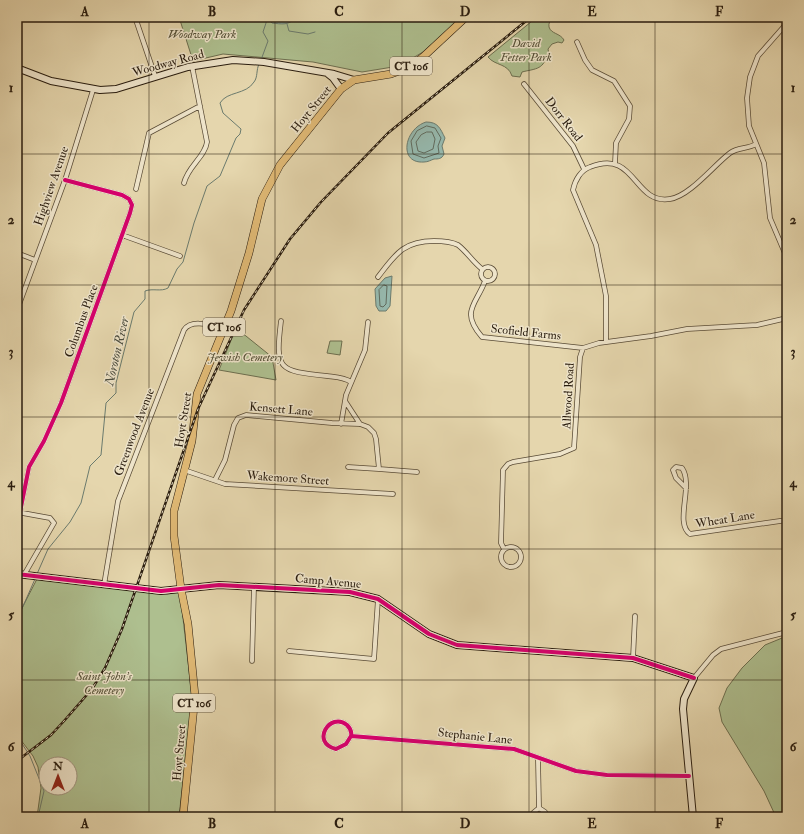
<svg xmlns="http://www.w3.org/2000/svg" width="804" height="834" font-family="'IM FELL Double Pica',serif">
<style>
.green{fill:#aebf8f;stroke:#6c6e4f;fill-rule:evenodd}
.water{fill:#96b9ae;stroke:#6b7b6e}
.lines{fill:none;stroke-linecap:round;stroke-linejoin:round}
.shore{stroke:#606b5e;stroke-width:1}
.stream{stroke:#6b7b6e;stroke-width:1}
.street-casing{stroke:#594b36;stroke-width:5.5}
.secondary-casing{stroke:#2a1d0f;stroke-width:8}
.primary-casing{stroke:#2a1d0f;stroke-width:8}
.street{stroke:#eee4ca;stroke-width:4}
.secondary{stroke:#eee4ca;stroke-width:6}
.primary{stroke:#e2bb76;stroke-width:7}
.rail-casing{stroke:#2a1d0f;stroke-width:2.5}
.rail{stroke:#eee4ca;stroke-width:1;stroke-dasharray:3;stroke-linecap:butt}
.cycleway-casing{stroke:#eee4ca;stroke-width:6}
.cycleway{stroke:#d6006c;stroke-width:4}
.grid{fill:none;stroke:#2a1d0f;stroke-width:1;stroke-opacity:0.55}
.labels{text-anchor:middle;stroke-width:3;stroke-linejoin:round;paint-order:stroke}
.shield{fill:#eee4ca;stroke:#655947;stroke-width:1}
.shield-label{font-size:11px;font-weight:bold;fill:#2a1d0f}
.park-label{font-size:12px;font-style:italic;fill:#524e35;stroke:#eee4ca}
.street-label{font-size:12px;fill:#2a1d0f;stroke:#eee4ca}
.water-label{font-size:13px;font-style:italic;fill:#4a4c3f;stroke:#eee4ca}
.neatline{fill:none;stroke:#2a1d0f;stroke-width:1.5}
.grid-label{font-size:13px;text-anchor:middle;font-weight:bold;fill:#2a1d0f}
</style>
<rect width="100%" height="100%" fill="#e5d6ad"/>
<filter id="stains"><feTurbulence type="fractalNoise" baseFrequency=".005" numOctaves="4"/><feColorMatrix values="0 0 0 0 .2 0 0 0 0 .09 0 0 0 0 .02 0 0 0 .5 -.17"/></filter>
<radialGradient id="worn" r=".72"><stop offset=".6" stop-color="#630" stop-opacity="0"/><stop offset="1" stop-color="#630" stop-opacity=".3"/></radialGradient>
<path class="green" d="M179,17H462L423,52L399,66L362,72L313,62L223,54L193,61Z
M537,17H551C551,21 548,23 549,27C551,34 560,33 564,40L562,43L558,42L552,44L548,49L549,54L546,56C544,70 533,69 522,72L520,77L512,76C508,63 495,66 488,57Z
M236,328L272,357L276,380L219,370Z
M330,341H342L340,355L327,353Z
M38,577L167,594L180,592L192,697L179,817H37L41,788L38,767L33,756L17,735V622L22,608ZM46,764H70V788H46Z
M787,636V817H776L764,791L722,722L719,708L727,688L742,668L765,645Z"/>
<path class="water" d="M272,17H295C290,26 281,24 272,23L270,21Z
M426,122C438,122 440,128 445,138L442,146L444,154C442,159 438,159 434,159C431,160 428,162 424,162C398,164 404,129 426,122Z
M392,276L390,306L386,311H379L376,306L375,289L385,278Z"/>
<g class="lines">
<path class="shore" d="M427,126L435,128L441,138L438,146L439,153L424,158L413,154L411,141L417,131Z
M427,132H432L435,139L433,149L424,153L418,151L416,142L421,135Z
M384,285L387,286L386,304L383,307L380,306L379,290Z"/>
<path class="stream" d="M287,24L289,31L308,34L315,32
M261,60L268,41L263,32L268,17
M37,574L48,549L70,522L81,503L90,466L101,455L106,403L116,393V383L134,312L145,299V291C153,288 161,292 168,288L177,269L183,262L194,223L207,186L220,176L236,138L240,134L241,129L223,113L220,103C227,91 246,95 254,82C258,77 256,70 259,64
M17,620L35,579
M17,736L30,756L44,791L38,817"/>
<g class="street-casing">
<path id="street" d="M135,17L155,76
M787,23L758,56L750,77L747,98L749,126L764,163L770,218L787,258
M577,42L585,60L592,70L614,81L630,106L629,119L616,143L615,163
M524,84L573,146L584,169
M184,183C188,166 205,157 207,142L192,66
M136,189L149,133L200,106
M122,235L180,256
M17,253L35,260
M481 274a7 7 0 1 1 14 0a7 7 0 1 1-14 0Z
M378,277C395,255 403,241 434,241C442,241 450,241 458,245C467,252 473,262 482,269
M485,281C476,305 460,311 482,337L583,348L599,343L651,336L687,329L757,325L787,318
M17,310L65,180L93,90
M281,321C275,370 278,371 327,376C335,377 344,377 351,382
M606,342V296L596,245L573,190C575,180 581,170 590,167C636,148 633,205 670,199C690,196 714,165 730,153C738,147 748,149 756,144
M345,401L360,424
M341,424L346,395L365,350L368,322
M379,469L417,472
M184,470L225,484L393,494
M215,480L225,460L234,425L238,418L246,415L332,423L360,424L368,427L374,433L376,439L379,469L348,467
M686,488L676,478L673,470L676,467L682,468C694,485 674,523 690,534L787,520
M17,512L50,518L54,523L24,575
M20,512L29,467L44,441L61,403L130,213L132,205L129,199L122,195L65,180
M501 557a10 10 0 1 1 20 0a10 10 0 1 1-20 0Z
M504,549L501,543L503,470L508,464L513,462L560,454L574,448L580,357L583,348
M104,585L118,501L184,330C192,318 212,326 224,329
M289,651L374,659L378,599
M633,658L635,616
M252,661L254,586
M694,678L713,655L721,649L787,632
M351,736C352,732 350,728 347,725C330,711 310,743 336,749L346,744L351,736L514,749L576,771L607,775L689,776
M538,759L539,808
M539,808L545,812L546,817
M255,817H266
M532,817L533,813L539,808"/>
</g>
<g class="secondary-casing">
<path id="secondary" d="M17,68L51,81L100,90L116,89L188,67L233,60L264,62L334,74L354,80
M328,74L333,78L341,89
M17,574L161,591L219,585L350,592L378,599L429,634L457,645L633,658L694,678L684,699L683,709L693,817"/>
</g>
<g class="primary-casing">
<path id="primary" d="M183,817L195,696L188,624L181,589L174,536V511L192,441L197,394L231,311L249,253L262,199L280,165L341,89L354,80L391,74L410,67L423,57L466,17"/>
</g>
<use href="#street" class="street"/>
<use href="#secondary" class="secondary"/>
<use href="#primary" class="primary"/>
<g class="rail-casing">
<path id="rail" d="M17,761L51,735L64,721L92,689L105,668L122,629L198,409L244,310L290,239L321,202L388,133L531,17"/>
</g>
<use href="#rail" class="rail"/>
<g class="cycleway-casing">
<path id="cycleway" d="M20,512L29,467L44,441L61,403L130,213L132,205L129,199L122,195L65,180
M17,574L161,591L219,585L350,592L378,599L429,634L457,645L633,658L694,678
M351,736C352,732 350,728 347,725C330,711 310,743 336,749L346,744L351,736L514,749L576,771L607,775L689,776"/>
</g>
<use href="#cycleway" class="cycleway"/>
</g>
<path class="grid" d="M149,17V817M275,17V817M402,17V817M529,17V817M655,17V817M17,154H787M17,285H787M17,417H787M17,549H787M17,680H787"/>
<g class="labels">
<g class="shield">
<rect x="390" y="57" width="42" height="18" rx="3"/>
<rect x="203" y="318" width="42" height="18" rx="3"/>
<rect x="173" y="694" width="42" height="18" rx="3"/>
</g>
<g class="shield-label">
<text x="411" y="70">CT 106</text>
<text x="224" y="331">CT 106</text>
<text x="194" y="707">CT 106</text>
</g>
<g class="park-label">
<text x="202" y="38">Woodway Park</text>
<text x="526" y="47">David<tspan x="526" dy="14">Fetter Park</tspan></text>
<text x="245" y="361">Jewish Cemetery</text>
<text x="104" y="680">Saint John's<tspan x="104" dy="14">Cemetery</tspan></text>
</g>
<g class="street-label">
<text transform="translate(168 63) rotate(-15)" y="4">Woodway Road</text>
<text transform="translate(311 109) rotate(-51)" y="4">Hoyt Street</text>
<text transform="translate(564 119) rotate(52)" y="4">Dorr Road</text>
<text transform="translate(51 186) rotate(-71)" y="4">Highview Avenue</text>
<text transform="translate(81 321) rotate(-70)" y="4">Columbus Place</text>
<text transform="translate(526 332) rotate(6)" y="4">Scofield Farms</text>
<text transform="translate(568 396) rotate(-87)" y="4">Allwood Road</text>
<text transform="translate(281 409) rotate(5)" y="4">Kensett Lane</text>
<text transform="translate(183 420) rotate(-81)" y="4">Hoyt Street</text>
<text transform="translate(134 432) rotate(-69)" y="4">Greenwood Avenue</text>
<text transform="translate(288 478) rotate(4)" y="4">Wakemore Street</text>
<text transform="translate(725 519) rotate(-9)" y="4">Wheat Lane</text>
<text transform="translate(328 581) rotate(5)" y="4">Camp Avenue</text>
<text transform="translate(475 736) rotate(6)" y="4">Stephanie Lane</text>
<text transform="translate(179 753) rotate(-85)" y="4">Hoyt Street</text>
</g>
<g class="water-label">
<text transform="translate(116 351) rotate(-77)" y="5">Noroton River</text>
</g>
</g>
<rect width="804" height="834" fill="none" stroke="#e5d6ad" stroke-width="44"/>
<g transform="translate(58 776)"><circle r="19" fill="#eee4ca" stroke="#a0947f"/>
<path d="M0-3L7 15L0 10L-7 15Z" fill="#8f2418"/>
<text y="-6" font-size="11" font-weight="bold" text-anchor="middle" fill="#2a1d0f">N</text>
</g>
<rect x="22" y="22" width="760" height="790" class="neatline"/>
<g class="grid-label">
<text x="85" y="16">A</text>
<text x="212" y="16">B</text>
<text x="339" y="16">C</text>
<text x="465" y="16">D</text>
<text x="592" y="16">E</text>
<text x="719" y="16">F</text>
<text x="11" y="92">1</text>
<text x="793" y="92">1</text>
<text x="11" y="224">2</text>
<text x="793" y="224">2</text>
<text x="11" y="356">3</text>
<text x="793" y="356">3</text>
<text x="11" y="487">4</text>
<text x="793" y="487">4</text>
<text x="11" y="619">5</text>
<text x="793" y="619">5</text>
<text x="11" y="751">6</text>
<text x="793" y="751">6</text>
<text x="85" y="828">A</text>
<text x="212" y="828">B</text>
<text x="339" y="828">C</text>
<text x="465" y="828">D</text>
<text x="592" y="828">E</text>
<text x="719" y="828">F</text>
</g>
<rect width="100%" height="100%" filter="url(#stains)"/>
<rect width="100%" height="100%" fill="url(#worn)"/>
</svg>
